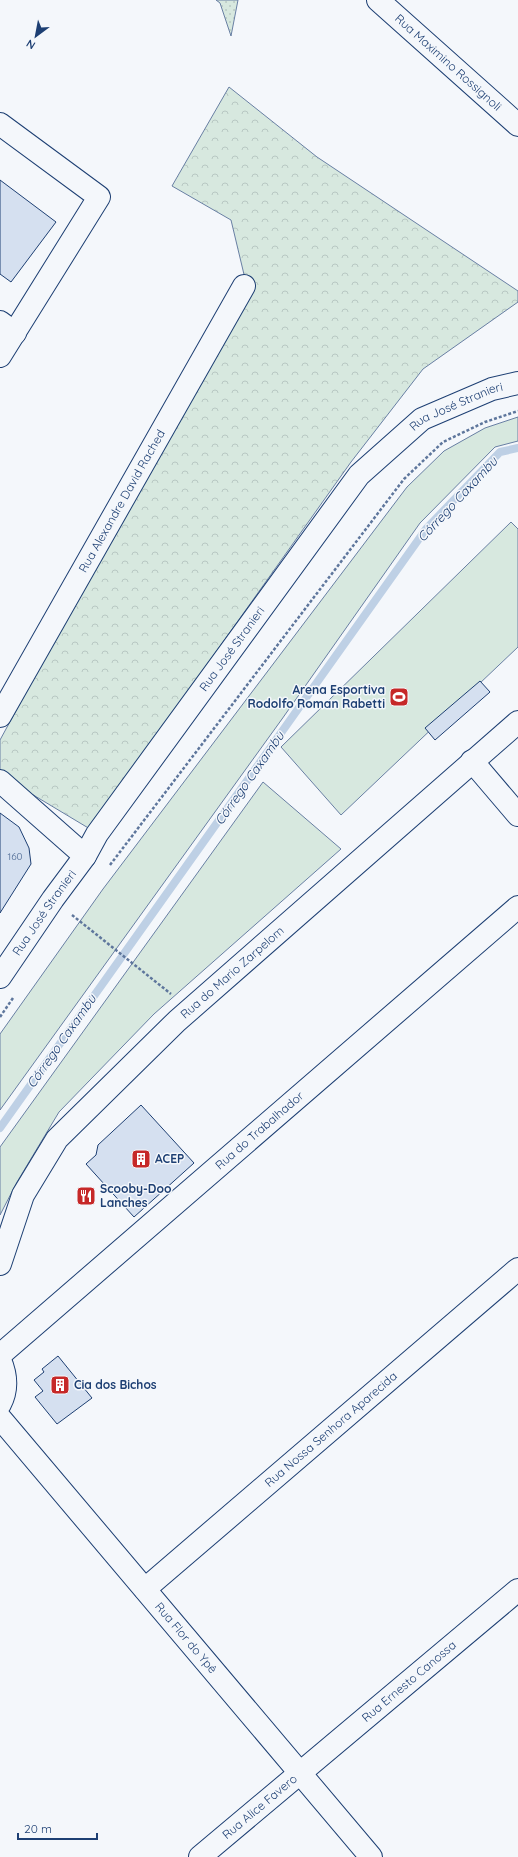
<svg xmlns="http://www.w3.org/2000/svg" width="518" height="1857" font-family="Quicksand,sans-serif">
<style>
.grass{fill:url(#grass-dots);stroke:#687fa3}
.forest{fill:url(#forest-crowns);stroke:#687fa3}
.park{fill:#d7e8df;stroke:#687fa3}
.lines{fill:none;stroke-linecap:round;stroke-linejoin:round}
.stream{stroke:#bed0e5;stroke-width:8}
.building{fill:#d5e0f0;stroke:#1d3f73}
.minor-casing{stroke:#1d3f73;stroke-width:24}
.path{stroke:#5e769c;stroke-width:2.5;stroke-dasharray:3 2;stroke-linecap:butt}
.minor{stroke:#f4f7fb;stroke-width:22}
.labels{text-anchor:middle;stroke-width:3;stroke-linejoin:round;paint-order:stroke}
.number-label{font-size:10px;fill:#4b6792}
.street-label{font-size:12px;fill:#1d3f73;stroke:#f4f7fb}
.poi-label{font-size:12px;font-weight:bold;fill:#1d3f73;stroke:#f4f7fb;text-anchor:start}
.water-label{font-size:13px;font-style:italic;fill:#1d3f73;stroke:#f4f7fb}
</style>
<defs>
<pattern id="grass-dots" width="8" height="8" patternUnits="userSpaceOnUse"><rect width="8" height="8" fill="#d7e8df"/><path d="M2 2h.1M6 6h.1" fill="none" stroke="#b8c8c3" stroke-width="1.8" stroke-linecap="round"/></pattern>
<pattern id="forest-crowns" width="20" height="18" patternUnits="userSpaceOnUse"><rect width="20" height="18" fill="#d7e8df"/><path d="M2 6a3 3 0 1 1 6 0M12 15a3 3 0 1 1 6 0" fill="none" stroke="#b8c8c3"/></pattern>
</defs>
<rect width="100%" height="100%" fill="#f4f7fb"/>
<path class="grass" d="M216,0H238L231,36L220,3Z"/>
<path class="forest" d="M229,87L317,157L518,291V302L423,369L351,462L90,829L0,775V740L247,287L231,220L172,186Z"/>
<path class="park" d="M518,417V441L495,447L420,523L282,719L0,1110V1034L103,889L407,487L444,451L485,428Z
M511,522L518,529V647L341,815L281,747Z
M263,782L341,849L154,1014L59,1112L17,1182L0,1215V1147Z"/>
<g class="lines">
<path class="stream" d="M0,1128L426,529L500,452L518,448"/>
</g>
<path class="building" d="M0,180L56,222L11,282L0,274Z
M480,681L490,692L435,740L425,728Z
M0,813L19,827L29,848L31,864L0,913Z
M141,1105L194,1163L134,1217L86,1164L96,1155L98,1145Z
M58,1356L92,1398L57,1424L35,1397L43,1391L34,1380L44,1372L42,1369Z"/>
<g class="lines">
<g class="minor-casing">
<g id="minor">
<path id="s1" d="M378,0L518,125"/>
<path d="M0,124L99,197L0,356"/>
<path d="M0,322L15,333"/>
<path id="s2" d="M0,716L244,286"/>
<path d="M472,761L518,815"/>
<path d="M0,781L85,856"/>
<path id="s3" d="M0,977L53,899L85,856L97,834L359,475L422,419L492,389L518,383"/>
<path id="s4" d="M0,1264L23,1195L57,1139L177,1021L518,722"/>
<path id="s5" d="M0,1355L518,907"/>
<path d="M0,1360C6,1374 8,1389 0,1404"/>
<path id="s6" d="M0,1418L371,1857"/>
<path id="s7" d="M145,1589L518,1269"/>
<path id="s8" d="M200,1857L518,1590"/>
</g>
</g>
<path class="path" d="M110,865L404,479L443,442L485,422L518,411
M72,915L171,994
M0,1017L13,998"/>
<use href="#minor" class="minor"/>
</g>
<defs>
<g id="stadium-square" transform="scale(1)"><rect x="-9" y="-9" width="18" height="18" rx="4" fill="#c62828" stroke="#f4f7fb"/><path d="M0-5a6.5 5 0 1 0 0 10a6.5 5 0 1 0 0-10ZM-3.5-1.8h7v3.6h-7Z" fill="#fff"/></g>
<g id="building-square" transform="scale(1)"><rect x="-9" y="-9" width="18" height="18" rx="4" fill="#c62828" stroke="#f4f7fb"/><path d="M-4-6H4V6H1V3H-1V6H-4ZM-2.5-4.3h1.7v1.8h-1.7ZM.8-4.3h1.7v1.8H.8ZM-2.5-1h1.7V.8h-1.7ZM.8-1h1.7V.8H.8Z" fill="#fff"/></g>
<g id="restaurant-square" transform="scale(1)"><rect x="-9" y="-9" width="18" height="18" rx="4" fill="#c62828" stroke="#f4f7fb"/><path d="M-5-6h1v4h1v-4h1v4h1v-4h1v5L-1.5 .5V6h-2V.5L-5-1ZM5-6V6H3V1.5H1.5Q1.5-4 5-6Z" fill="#fff"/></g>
</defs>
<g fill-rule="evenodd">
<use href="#stadium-square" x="399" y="697"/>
<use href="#building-square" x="141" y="1159"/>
<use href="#restaurant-square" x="86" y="1196"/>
<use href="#building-square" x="60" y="1385"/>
</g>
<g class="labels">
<g class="number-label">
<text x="15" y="860">160</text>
</g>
<g class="street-label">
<text dy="4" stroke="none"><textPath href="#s1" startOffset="94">Rua Maximino Rossignoli</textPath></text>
<text dy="4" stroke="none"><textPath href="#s3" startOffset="738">Rua José Stranieri</textPath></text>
<text dy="4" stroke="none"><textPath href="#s2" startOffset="247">Rua Alexandre David Rached</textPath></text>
<text dy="4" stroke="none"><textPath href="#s3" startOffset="402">Rua José Stranieri</textPath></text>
<text dy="4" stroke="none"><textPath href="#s3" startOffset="78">Rua José Stranieri</textPath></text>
<text dy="4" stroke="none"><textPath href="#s4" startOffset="380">Rua do Mario Zarpelom</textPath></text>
<text dy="4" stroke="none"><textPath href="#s5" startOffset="343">Rua do Trabalhador</textPath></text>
<text dy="4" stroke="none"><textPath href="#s7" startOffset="245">Rua Nossa Senhora Aparecida</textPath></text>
<text dy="4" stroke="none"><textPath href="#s6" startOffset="288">Rua Flor do Ypê</textPath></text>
<text dy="4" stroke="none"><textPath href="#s8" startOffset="273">Rua Ernesto Canossa</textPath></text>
<text dy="4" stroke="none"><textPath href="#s8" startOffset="78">Rua Alice Favero</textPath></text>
</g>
<g class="poi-label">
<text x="385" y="694" text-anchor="end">Arena Esportiva<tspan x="385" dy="14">Rodolfo Roman Rabetti</tspan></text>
<text x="155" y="1163">ACEP</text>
<text x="100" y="1193">Scooby-Doo<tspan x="100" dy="14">Lanches</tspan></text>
<text x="74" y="1389">Cia dos Bichos</text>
</g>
<g class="water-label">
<text transform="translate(457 499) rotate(-47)" y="5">Córrego Caxambu</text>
<text transform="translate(249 778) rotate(-55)" y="5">Córrego Caxambu</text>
<text transform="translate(61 1041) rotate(-55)" y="5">Córrego Caxambu</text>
</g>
</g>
<g transform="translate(36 36) rotate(212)" stroke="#f4f7fb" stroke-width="3" paint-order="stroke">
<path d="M0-3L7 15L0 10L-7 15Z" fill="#1d3f73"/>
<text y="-6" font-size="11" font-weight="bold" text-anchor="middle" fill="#1d3f73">N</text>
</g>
<path d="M18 1833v6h79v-6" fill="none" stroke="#1d3f73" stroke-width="2"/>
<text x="24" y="1833" font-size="12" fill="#1d3f73" stroke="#f4f7fb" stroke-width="3" paint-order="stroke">20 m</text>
</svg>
